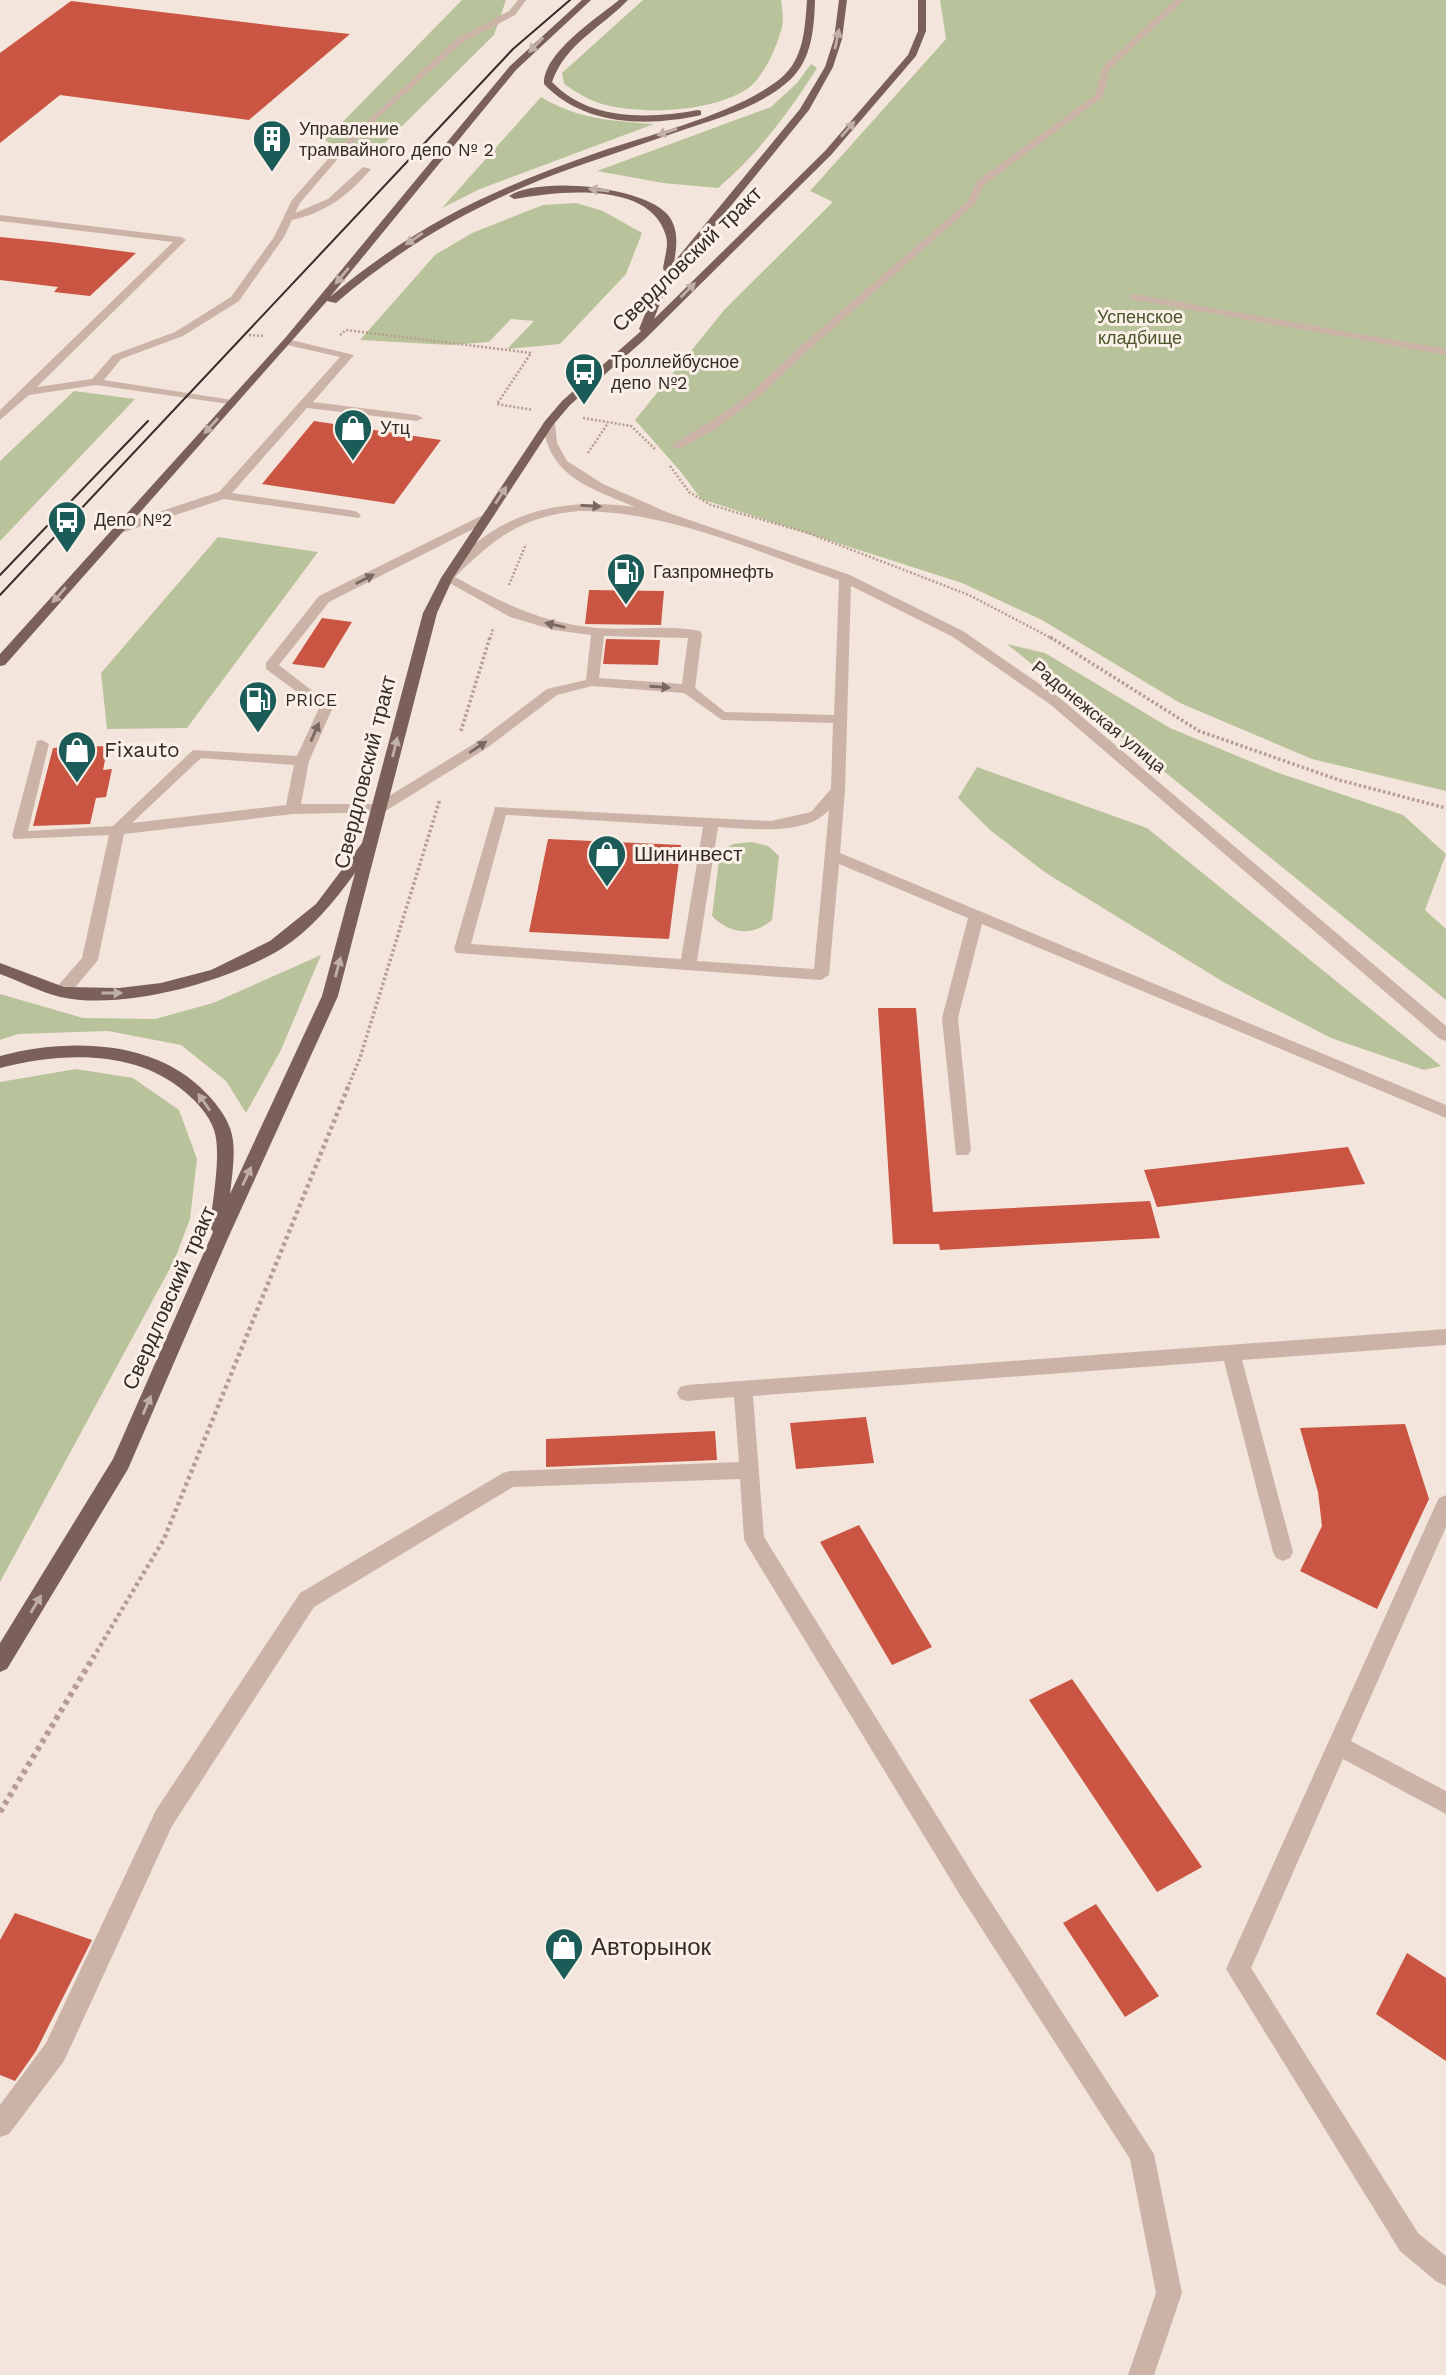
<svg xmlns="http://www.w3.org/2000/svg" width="1446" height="2375" font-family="'Work Sans',sans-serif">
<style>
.green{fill:#b9c39b}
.building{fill:#ca5542}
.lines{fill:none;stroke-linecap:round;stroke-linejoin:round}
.path-far3{stroke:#b79d91;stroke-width:2.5;stroke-dasharray:2 2;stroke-linecap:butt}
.path-far2{stroke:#b79d91;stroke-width:3.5;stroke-dasharray:2.5 2.5;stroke-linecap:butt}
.path-far1{stroke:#b79d91;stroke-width:4.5;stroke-dasharray:3.5 3.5;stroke-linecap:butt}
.path{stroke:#b79d91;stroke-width:6;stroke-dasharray:4.5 4.5;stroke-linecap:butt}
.minor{fill:#cbb4a7;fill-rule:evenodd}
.major{fill:#7a6058;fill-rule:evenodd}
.tram{stroke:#372b28;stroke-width:2}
.oneway{fill:#c0afa7}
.oneway2{fill:#7a6961}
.labels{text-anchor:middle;stroke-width:6;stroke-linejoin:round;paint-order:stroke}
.far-poi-label{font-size:18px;fill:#372b28;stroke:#faf0e8;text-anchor:start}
.far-park-label{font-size:18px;fill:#4b572a;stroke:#faf0e8}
.far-street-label{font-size:18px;fill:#372b28;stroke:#faf0e8}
.street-label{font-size:21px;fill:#372b28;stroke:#faf0e8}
.poi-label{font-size:21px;fill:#372b28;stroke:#faf0e8;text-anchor:start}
.near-poi-label{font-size:24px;fill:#372b28;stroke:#faf0e8;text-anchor:start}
</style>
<rect width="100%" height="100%" fill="#f3e5db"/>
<path class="green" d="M462,0H506L494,35L382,146C354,156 349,157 325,140Z
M643,0H781C782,8 784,19 782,27C777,47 763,80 744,91C708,112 642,115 602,104C588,100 576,92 564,84L562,73Z
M940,0H1446V791L1312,759L1180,703L1042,620L962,583L701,499L681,472L635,420L725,309L833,202L810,191L946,39Z
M811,64L817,68C790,111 757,155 718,188L663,183L597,171L771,107L797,83Z
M541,97C577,119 613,121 654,124L480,189L442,208Z
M576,203L603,211L642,233L626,274L560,344L507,349L534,321L511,319L489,342L450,345L360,340L435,255L472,233L543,205Z
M74,391L135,399L0,541V461Z
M218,537L318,552L187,728L107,729L101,673Z
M1007,644L1045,653L1170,728L1276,772L1403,815L1446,854L1425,910L1446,929V1000Z
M977,767L1147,828L1441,1066L1424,1070L1331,1038L1225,983L1046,873L990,830L958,798Z
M752,842L768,846L779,856L772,920C752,937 730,934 712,916L720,852L733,844Z
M321,955L281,1050L246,1113L226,1081L181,1045L108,1031L18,1034L0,1040V994L83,1018L155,1019L213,1003Z
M76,1069L133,1078L179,1110L197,1159L190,1219L174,1261L0,1582V1082Z"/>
<path class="building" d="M71,1L284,27L350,34L249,120L60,95L0,143V53Z
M0,237L51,242L136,253L90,296L54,292L58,287L0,280Z
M314,421L441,440L394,504L262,484Z
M589,590L664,591L661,625L585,624Z
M322,618L352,622L324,668L292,664Z
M606,639L660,640L658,665L603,664Z
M108,746L103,770L112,769L106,797L96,798L90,824L33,826L53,748Z
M548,839L681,845L669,939L529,932Z
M878,1008H916L933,1212L1150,1201L1160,1238L940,1250L939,1244H893Z
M1348,1147L1365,1184L1157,1207L1144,1170Z
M866,1417L874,1463L796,1469L790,1423Z
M1405,1424L1429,1499L1377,1609L1300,1571L1322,1526L1318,1492L1300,1428Z
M715,1431L717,1460L546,1467V1439Z
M859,1525L932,1647L892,1665L820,1542Z
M1072,1679L1202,1867L1157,1892L1029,1700Z
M1096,1904L1159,1996L1125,2017L1063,1923Z
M15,1913L92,1940L36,2051L15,2081L0,2075V1940Z
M1407,1953L1446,1978V2061L1376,2014Z"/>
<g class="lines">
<path class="path-far3" d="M249,335L263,336
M340,335L346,330L531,353L497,404L533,410
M583,418L631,426L655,449
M588,453L608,423
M670,466L689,492L711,505L808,533L969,595L1053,639
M509,585L526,544
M490,639L493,629"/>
<path class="path-far2" d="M1050,637L1199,731L1339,780L1446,808
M461,731L490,637
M347,1089L360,1058L440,799"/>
<path class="path-far1" d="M93,1658L164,1539L348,1087"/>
<path class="path" d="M0,1812L94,1656"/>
<path class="minor" d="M518,0H526L515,15L462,43L378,118L341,155L300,203L295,213L328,199L363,167L371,169C349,195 325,213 292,220L284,237L239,301L183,336L121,359L104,380L232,400L236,401V405L96,385L29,395L0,420V410L173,242L0,221V215L181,237L186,240L37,387L92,379L113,355L175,332L231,297L274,237L292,200L335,151L456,39L509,11Z
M1175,0H1184L1110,69L1102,98L985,184L974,205L803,355L761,395L714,430L681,448H673V444L722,414L753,391L795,351L967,202L978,180L1095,95L1103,66Z
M1134,294L1446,349V355L1130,299V295Z
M287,339L354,355L313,402L417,415L423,418L417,421L307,408L232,493L355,511L361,515L359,518L224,499L121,533H113V527L219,492L340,357L283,344V340Z
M549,420L555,423L557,443L567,461L603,484L669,513L850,575L963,631L1061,699L1446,1026V1041L1440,1039L1051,705L953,637L851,586L845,790L840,853L1446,1105V1118L982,924L958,1018L971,1150L968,1155H956L942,1018L968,918L839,864L829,975L821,980L456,953L454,949L495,807L771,821L811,812L831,789L833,723L722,720L684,693L592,686L557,695L487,748L384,812L293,814L124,834L98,960L68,996H56L54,992L56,988L82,958L109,835L14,839L12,836L37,741L42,740L49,744L28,831L113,826L193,750L297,756L319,708L266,669V663L319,596L487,513L491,514V520L329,602L279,665L333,707L309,761L301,804H376L477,742L547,689L586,680L591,635L554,630L510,617L441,578C493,514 555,496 635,507C591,488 548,477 543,423ZM579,511C669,511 754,551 839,580L834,715L725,712L695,688L702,634L700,631C667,624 630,631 597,628C541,623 503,603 455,577C495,538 522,516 579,511ZM604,636L688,638L682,684L599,678ZM201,758L294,765L286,805L132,823ZM829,810L814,969L697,961L718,827C749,829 807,836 829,810ZM506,815L703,827L681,959L471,944Z
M1446,1329V1345L1242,1360L1293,1552L1290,1558L1283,1561L1276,1558L1273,1552L1224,1361L753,1396L764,1537L976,1879L1154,2154L1182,2293L1154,2375H1128L1156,2293L1130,2159L960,1895L747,1545L744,1539L740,1479L513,1487L314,1607L172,1826L64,2061L9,2134L0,2137V2105L46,2043L156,1810L300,1593L503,1473L510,1471L739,1462L734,1397L687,1401L680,1399L677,1393L680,1387L687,1385Z
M1446,1495V1527L1351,1741L1446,1791V1814L1343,1759L1251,1968L1418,2233L1446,2256V2286L1437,2282L1400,2251L1226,1969L1436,1504L1439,1498Z"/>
<path class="major" d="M582,0H591L516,70L330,297C415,225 495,188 599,152C654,133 737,114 781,78C804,59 805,28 807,0H815C814,29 812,58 791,79C761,107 718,118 680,131C645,143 610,155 575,167C485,199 408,241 336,303L327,301L5,665L0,666V654L286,337L510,66Z
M619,0H628C601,28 566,43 552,82C589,121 648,119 698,110L701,111V115C648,127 583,126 544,84C543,53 597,18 619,0Z
M839,0H847L842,39L833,67L809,110L668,283L654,319L825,151L908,55L918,31V0H926V31L916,56L831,155L644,340L570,405L553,425L453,578L437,613L338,996L228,1238L128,1469L7,1669L0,1672V1643L113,1459L213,1232L210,1227C212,1201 222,1154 214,1130C209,1115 197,1102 185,1092C136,1049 60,1052 0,1068V1056C68,1038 156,1039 207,1094C217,1104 229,1120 232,1135C236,1153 232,1175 230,1194L322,996L355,873C334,902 311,930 281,949C227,982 123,1011 60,997C40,992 19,981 0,974V963L64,987L119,988L161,983L211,970L270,941L316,904L362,843L423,613L441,578L545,421L562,401L641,331L639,329L658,282L666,272L663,269C664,259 669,246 666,236C651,180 558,191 514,199L509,196C539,176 643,186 668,215C679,229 677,246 674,262L800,109L825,67L834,39Z"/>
<path class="tram" d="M0,575L148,421
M0,595L513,49L570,0"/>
</g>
<defs><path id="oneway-solid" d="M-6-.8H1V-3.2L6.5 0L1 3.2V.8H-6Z" transform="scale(1.75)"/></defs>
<g class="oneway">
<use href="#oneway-solid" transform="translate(837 39) rotate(-78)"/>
<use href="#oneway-solid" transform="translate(536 45) rotate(134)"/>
<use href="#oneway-solid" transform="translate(848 129) rotate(-49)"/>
<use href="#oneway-solid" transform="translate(667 132) rotate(161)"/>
<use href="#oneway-solid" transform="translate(599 190) rotate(-174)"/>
<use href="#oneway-solid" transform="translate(414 239) rotate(146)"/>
<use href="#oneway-solid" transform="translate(342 276) rotate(130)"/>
<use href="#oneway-solid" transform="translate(688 290) rotate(-45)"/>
<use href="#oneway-solid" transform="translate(211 426) rotate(132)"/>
<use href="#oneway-solid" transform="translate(501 495) rotate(-57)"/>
<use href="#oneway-solid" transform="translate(59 595) rotate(131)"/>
<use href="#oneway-solid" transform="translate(395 747) rotate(-76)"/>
<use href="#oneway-solid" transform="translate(338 967) rotate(-75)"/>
<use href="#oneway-solid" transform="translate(112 993)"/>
<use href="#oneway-solid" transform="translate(204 1102) rotate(-125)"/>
<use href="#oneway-solid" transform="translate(247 1176) rotate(-65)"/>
<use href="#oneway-solid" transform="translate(147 1405) rotate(-67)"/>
<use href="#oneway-solid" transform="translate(36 1604) rotate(-59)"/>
</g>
<g class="oneway2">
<use href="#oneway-solid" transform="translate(591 506) rotate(4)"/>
<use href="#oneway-solid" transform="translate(365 579) rotate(-27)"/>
<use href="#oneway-solid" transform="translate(555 625) rotate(-167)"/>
<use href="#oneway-solid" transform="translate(660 687) rotate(4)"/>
<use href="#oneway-solid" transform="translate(315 732) rotate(-66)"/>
<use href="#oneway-solid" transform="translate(478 747) rotate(-34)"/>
</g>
<defs>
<g id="building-pin" transform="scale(2.0125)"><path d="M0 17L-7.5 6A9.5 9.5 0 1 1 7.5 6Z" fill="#1b5b58" stroke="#faf0e8"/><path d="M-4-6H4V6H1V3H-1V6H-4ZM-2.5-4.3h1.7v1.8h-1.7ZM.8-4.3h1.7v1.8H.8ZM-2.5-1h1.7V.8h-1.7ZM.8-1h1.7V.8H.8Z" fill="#fff"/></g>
<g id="bus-pin" transform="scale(2.0125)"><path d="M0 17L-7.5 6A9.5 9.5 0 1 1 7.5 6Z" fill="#1b5b58" stroke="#faf0e8"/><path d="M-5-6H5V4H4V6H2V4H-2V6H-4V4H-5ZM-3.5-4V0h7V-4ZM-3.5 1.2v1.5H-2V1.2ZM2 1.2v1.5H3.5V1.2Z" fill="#fff"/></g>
<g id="shop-pin" transform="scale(2.0125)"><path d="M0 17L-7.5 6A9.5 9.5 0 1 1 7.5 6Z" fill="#1b5b58" stroke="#faf0e8"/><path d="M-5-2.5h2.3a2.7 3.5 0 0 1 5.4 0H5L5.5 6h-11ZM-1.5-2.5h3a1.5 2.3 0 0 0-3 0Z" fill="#fff"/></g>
<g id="fuel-pin" transform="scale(2.0125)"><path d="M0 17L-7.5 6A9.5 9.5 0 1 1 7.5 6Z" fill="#1b5b58" stroke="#faf0e8"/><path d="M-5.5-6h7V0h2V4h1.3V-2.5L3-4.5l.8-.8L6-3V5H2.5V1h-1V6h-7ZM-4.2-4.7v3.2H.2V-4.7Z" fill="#fff"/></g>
</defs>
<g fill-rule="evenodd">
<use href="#building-pin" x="272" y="139"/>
<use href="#bus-pin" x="584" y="372"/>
<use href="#shop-pin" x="353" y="428"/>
<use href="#bus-pin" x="67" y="520"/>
<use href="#fuel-pin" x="626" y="572"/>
<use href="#fuel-pin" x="258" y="700"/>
<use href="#shop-pin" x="77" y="750"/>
<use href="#shop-pin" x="607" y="854"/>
<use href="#shop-pin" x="564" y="1947"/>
</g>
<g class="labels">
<g class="far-poi-label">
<text x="299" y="135">Управление<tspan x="299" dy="21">трамвайного депо № 2</tspan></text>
<text x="611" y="368">Троллейбусное<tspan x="611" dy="21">депо №2</tspan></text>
<text x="380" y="434">Утц</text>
<text x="94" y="526">Депо №2</text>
<text x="653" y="578">Газпромнефть</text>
<text x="285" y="706">PRICE</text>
</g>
<g class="far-park-label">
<text x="1140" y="323">Успенское<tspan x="1140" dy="21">кладбище</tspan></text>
</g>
<g class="far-street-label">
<text transform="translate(1099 717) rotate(39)" y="6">Радонежская улица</text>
</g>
<g class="street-label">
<text transform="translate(687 259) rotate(-44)" y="7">Свердловский тракт</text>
<text transform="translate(365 772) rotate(-76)" y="7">Свердловский тракт</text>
<text transform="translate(169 1298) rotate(-66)" y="7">Свердловский тракт</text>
</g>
<g class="poi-label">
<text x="104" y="757">Fixauto</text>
<text x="634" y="861">Шининвест</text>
</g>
<g class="near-poi-label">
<text x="591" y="1955">Авторынок</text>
</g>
</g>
</svg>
